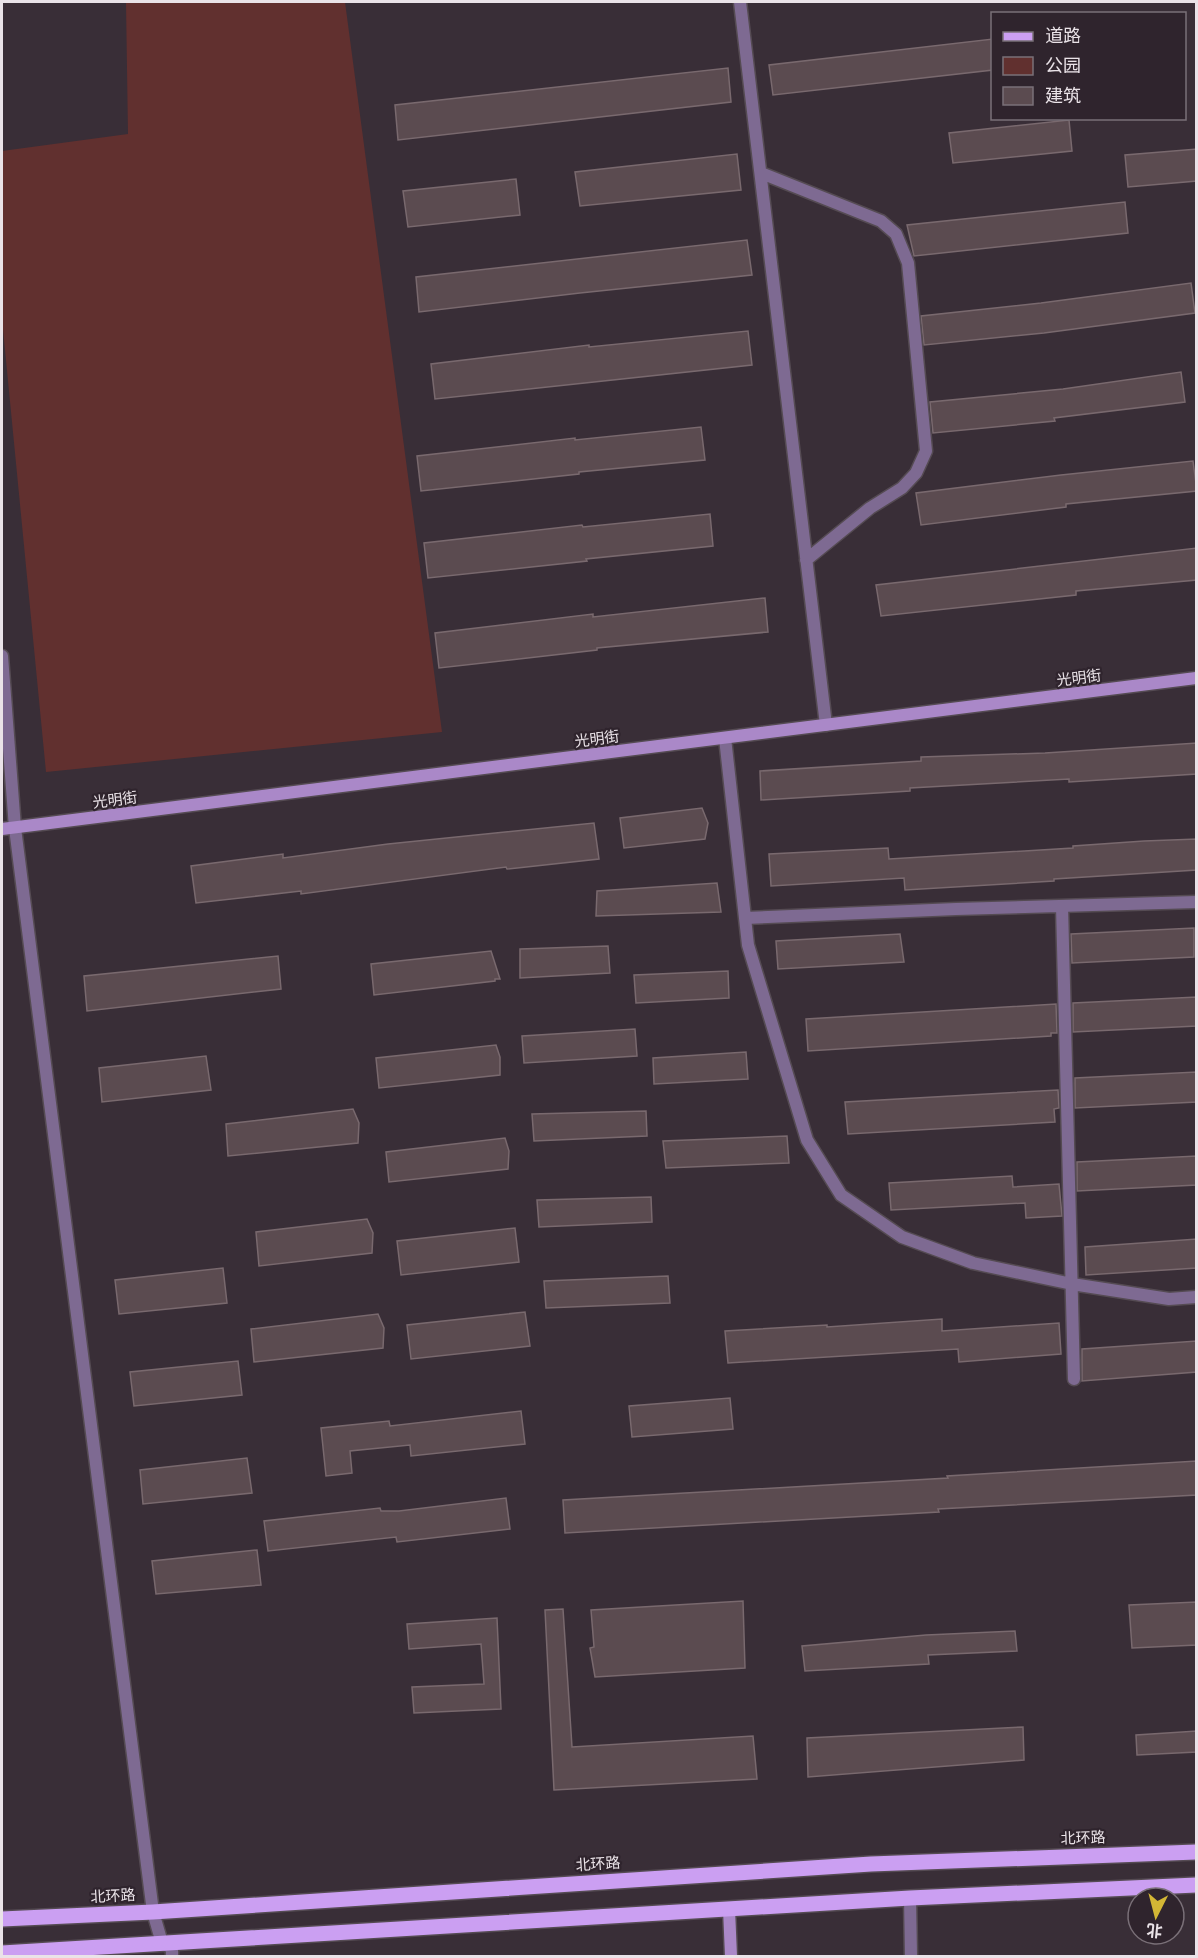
<svg xmlns="http://www.w3.org/2000/svg" width="1198" height="1958" font-family="'Varela Round','Noto Sans SC',sans-serif">
<style>
.green{fill:#61302f}
.building{fill:#5b4b50;stroke:#79696e;stroke-width:1.5}
.lines{fill:none;stroke-linecap:round;stroke-linejoin:round}
.street-casing{stroke:#554b53;stroke-width:15}
.secondary-casing{stroke:#554b53;stroke-width:15}
.primary-casing{stroke:#554b53;stroke-width:18}
.street{stroke:#7e6a92;stroke-width:12}
.secondary{stroke:#aa88c8;stroke-width:12}
.primary{stroke:#cb9ff2;stroke-width:15}
.labels{text-anchor:middle;stroke-width:4.5;stroke-linejoin:round;paint-order:stroke}
.street-label{font-size:15px;fill:#eae3e8;stroke:#2f242d}
</style>
<rect width="100%" height="100%" fill="#392e37"/>
<path class="green" d="M126,2H345L442,732L46,772L2,319V151L128,134Z"/>
<path class="building" d="M993,39V70L773,95L769,65Z
M728,68L731,102L398,140L395,105Z
M1069,120L1072,151L953,163L949,133Z
M1197,149V181L1128,187L1125,155Z
M737,154L741,190L580,206L575,172Z
M516,179L520,215L408,227L403,191Z
M1125,202L1128,233L914,256L907,225Z
M747,240L752,275L580,293L419,312L416,277Z
M1191,283L1195,313L1044,333L924,345L921,316L1041,303Z
M748,331L752,365L435,399L431,364L589,345V347Z
M1181,372L1185,402L1054,418L1055,421L933,433L930,402L1063,389Z
M701,427L705,460L579,472V474L421,491L417,456L575,438V440Z
M1193,461L1197,491L1066,504V507L921,525L916,493L1061,475Z
M710,514L713,546L586,559L587,561L428,578L424,543L582,525L583,527Z
M1197,548V580L1076,591V595L881,616L876,585Z
M765,598L768,632L597,648V650L439,668L435,633L593,614V617Z
M1197,743V774L1069,782V779L910,788V791L761,800L760,771L921,761V757L1045,753Z
M702,808L708,823L705,839L624,848L620,818Z
M594,823L599,859L507,869L506,867L301,894V891L196,903L191,866L283,854V858L388,844Z
M1197,839V870L1054,879V881L905,890L904,878L771,886L769,854L888,848L889,859L1073,848V846L1144,841Z
M717,883L721,912L596,916L597,891Z
M1194,928V957L1072,963L1071,934Z
M900,934L904,962L778,969L776,941Z
M608,946L610,973L520,978V949Z
M491,951L500,979H495V981L374,995L371,964Z
M278,956L281,989L87,1011L84,976Z
M728,971L729,998L636,1003L634,975Z
M1197,997V1026L1073,1032V1003Z
M1056,1004L1057,1033H1051V1036L808,1051L806,1019Z
M635,1029L637,1056L524,1063L522,1036Z
M496,1045L500,1057V1075L379,1088L376,1058Z
M746,1052L748,1079L654,1084L653,1058Z
M206,1056L211,1090L102,1102L99,1068Z
M1197,1072V1102L1075,1108V1078Z
M1058,1090L1059,1108L1054,1109L1055,1122L848,1134L845,1102Z
M353,1109L359,1123L358,1143L228,1156L226,1124Z
M646,1111L647,1136L534,1141L532,1114Z
M787,1136L789,1163L666,1168L663,1141Z
M505,1138L509,1151L508,1169L389,1182L386,1152Z
M1197,1156V1185L1077,1191V1162Z
M1012,1176L1013,1187L1059,1184L1062,1216L1026,1218L1025,1203L891,1210L889,1183Z
M651,1197L652,1222L539,1227L537,1200Z
M367,1219L373,1233L372,1253L259,1266L256,1232Z
M515,1228L519,1262L401,1275L397,1241Z
M1197,1239V1268L1086,1275L1085,1247Z
M223,1268L227,1303L119,1314L115,1280Z
M668,1276L670,1303L546,1308L544,1281Z
M525,1312L530,1346L411,1359L407,1325Z
M378,1314L384,1328L383,1348L254,1362L251,1329Z
M942,1319V1331L1059,1323L1061,1354L959,1362L958,1349L728,1363L725,1331L827,1325V1327Z
M1197,1341V1372L1082,1381V1349Z
M238,1361L242,1395L134,1406L130,1372Z
M730,1398L733,1429L632,1437L629,1406Z
M521,1411L525,1444L411,1456L410,1445L350,1451L352,1473L326,1476L321,1428L389,1421L390,1426Z
M247,1458L252,1493L143,1504L140,1470Z
M1197,1461V1495L938,1509L939,1512L565,1533L563,1500L948,1478L947,1476Z
M506,1498L510,1529L397,1542L396,1537L268,1551L264,1521L380,1508L381,1511H399Z
M257,1550L261,1585L156,1594L152,1561Z
M743,1601L745,1668L595,1677L590,1648L594,1647L591,1610Z
M1197,1602V1645L1132,1648L1129,1605Z
M563,1609L572,1747L753,1736L757,1779L554,1790L545,1610Z
M497,1618L501,1709L414,1713L412,1687L484,1684L481,1644L409,1649L407,1624Z
M1015,1631L1017,1651L928,1655L929,1664L805,1671L802,1646L926,1635Z
M1023,1727L1024,1760L808,1777L807,1738Z
M1197,1731V1752L1137,1755L1136,1735Z"/>
<g class="lines">
<g class="street-casing">
<path id="street" d="M740,2L826,725
M761,173L881,221L896,234L908,263L926,451L916,473L902,488L870,508L806,560
M2,656L15,828L153,1912L162,1943L172,1948V1956
M725,738L748,945L807,1140L841,1195L902,1237L973,1263L1072,1284L1169,1299L1196,1297
M1062,906L1074,1379
M745,918L956,909L1196,902
M910,1898L911,1956"/>
</g>
<g class="secondary-casing">
<path id="secondary" d="M2,829L1196,678
M729,1909L731,1956"/>
</g>
<g class="primary-casing">
<path id="primary" d="M2,1919L153,1912L871,1864L1196,1852
M2,1953L910,1898L1196,1885"/>
</g>
<use href="#street" class="street"/>
<use href="#secondary" class="secondary"/>
<use href="#primary" class="primary"/>
</g>
<g class="labels">
<g class="street-label">
<text transform="translate(1079 678) rotate(-7)" y="5">光明街</text>
<text transform="translate(597 739) rotate(-7)" y="5">光明街</text>
<text transform="translate(115 800) rotate(-7)" y="5">光明街</text>
<text transform="translate(1083 1838) rotate(-2)" y="5">北环路</text>
<text transform="translate(598 1864) rotate(-4)" y="5">北环路</text>
<text transform="translate(113 1896) rotate(-3)" y="5">北环路</text>
</g>
</g>
<rect width="1198" height="1958" fill="none" stroke="#eae3e8" stroke-width="6"/>
<rect x="991" y="12" width="195" height="108" fill="#2f242d" stroke="#7a7078" stroke-width="1.5"/>
<rect x="1003" y="32" width="30" height="9" fill="#cb9ff2" stroke="#7a7078" stroke-width="1.5"/>
<text x="1045" y="42" font-size="18" fill="#eae3e8">道路</text>
<rect x="1003" y="57" width="30" height="18" fill="#61302f" stroke="#7a7078" stroke-width="1.5"/>
<text x="1045" y="72" font-size="18" fill="#eae3e8">公园</text>
<rect x="1003" y="87" width="30" height="18" fill="#5b4b50" stroke="#7a7078" stroke-width="1.5"/>
<text x="1045" y="102" font-size="18" fill="#eae3e8">建筑</text>
<g transform="translate(1156 1916) rotate(186)"><circle r="28" fill="#2f242d" stroke="#7a7078" stroke-width="1.5"/>
<path d="M0-4.5L10 22L0 15L-10 22Z" fill="#d3b635"/>
<text y="-9" font-size="16" font-weight="bold" text-anchor="middle" fill="#eae3e8">北</text>
</g>
</svg>
